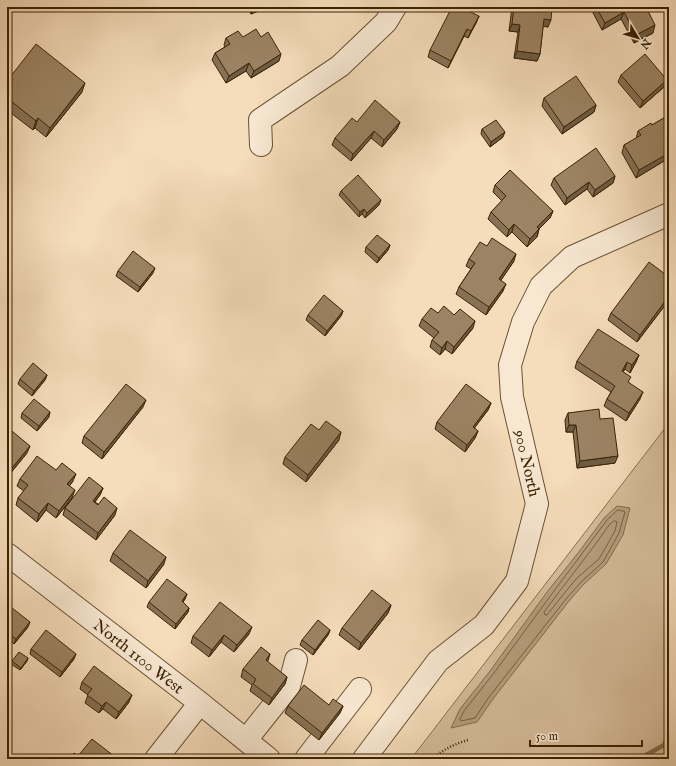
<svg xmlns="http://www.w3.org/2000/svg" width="676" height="766" font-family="'IM FELL English',serif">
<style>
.green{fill:#d6bd9b;stroke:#897050}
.water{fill:#b69d7c;stroke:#856c4c}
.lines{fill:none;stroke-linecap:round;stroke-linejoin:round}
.shore{stroke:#796040;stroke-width:1}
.stream{stroke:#856c4c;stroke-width:4.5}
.minor-casing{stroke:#6a5132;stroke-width:24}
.path{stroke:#3c2304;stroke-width:2.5;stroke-dasharray:1 2;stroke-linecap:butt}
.minor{stroke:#f8e8d2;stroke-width:22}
.wall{fill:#867155;stroke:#3c2304}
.shaded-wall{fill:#6d5c45;stroke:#3c2304}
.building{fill:#9c8363;stroke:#3c2304}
.labels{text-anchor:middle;stroke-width:4;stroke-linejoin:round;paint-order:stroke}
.street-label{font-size:16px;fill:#3c2304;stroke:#f8e8d2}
</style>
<rect width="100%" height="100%" fill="#f5dcba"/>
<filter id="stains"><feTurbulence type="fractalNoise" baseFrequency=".005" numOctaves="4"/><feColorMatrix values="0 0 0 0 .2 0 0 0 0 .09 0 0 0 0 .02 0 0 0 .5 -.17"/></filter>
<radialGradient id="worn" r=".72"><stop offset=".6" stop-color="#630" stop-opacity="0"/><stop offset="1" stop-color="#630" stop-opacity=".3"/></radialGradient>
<path class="green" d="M669,423V759H411Z"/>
<path class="water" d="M617,506L630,508L623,535L606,564L584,584L569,601L493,699L477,722L451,728L460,709L490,671L547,592L578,553L604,518Z
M609,754L625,759H572Z"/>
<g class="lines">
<path class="shore" d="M618,510L623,511L625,512L619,533L603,562L581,582L566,599L489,697L475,718L461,721L460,719L464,711L494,673L551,595L581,555L607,520Z
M614,521H616L617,522L615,531L599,559L577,578L562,596L547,615H545L544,612C566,582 589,554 610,524Z"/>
<path class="stream" d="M639,759L664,745L669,735"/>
<g class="minor-casing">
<path id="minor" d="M261,145L260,120L340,66L386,22L395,7
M7,554L200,703L269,759
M246,740L289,686L296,660
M156,759L200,703
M306,759L360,689
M364,759L438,661L484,625L517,581L537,504L512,397L510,365L523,322L541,286L572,257L669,214"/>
</g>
<path class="path" d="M433,759C443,749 455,744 468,740"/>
<use href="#minor" class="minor"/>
</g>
<path class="wall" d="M248,7H268L251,14Z
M512,7H552L548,27L543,26L540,54L537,61L514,58L518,32L509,31Z
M590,7H646L653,33L634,43L621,19L602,30Z
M479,16L476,23L468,38L464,36L448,68L428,57L430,50Z
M261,37L279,61L251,78L246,71L226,83L212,60L215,53L225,47L224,45L226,38Z
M621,75L664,87L640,108L618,82Z
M7,81L82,92L46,137L35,128L33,130L7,110Z
M544,98L596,105L594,112L562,134L542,106Z
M669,115V158L636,178L622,153L624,145L636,139L638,131L652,125Z
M357,122H400L397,129L382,147L371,138L351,161L332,145L335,138Z
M482,129L503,137L490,147L481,134Z
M615,176L613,183L593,197L587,189L565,205L551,185L554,178Z
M495,185L553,211L550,218L539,229L537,237L527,247L512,232L507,237L488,219L491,212L502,201L493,192Z
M341,191L379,205L365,218L362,214L359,217L339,195Z
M390,245L388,250L377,263L365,252L366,247Z
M487,246L514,261L501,280L503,291L486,315L456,294L459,287L471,269L466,266L469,259Z
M118,271L153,273L138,292L116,276Z
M669,277V300L637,342L608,320L611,313Z
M343,311L341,316L325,336L306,320L308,315Z
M438,313L454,315L473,328L452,354L445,349L440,355L430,347L432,340L434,338L419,326L422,319Z
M639,355L636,362L630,373L625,369L623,372L629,383L640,399L626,421L604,406L607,399L611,392L575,368L577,361Z
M47,375L45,380L32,396L18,384L20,379Z
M491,403L488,410L474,428L478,431L475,438L465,452L435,429L437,422Z
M143,407L102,459L82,443L84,436Z
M22,413L49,417L37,431L21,418Z
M568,413L600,419L615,463L577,468L573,432H566L565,420Z
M7,427L27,453L9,475L7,473Z
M319,430L339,440L306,482L283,464L285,457Z
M56,470L73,481L69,486L72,498L56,518L46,510L37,522L16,505L18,498L24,491L17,486L20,479Z
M103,488L100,495L95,502L115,515L96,540L63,515L65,508Z
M113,553L164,564L146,588L110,561Z
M187,594L185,599L183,602L189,608L188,612L175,629L147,607L149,602Z
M7,604L28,627L14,644L7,638Z
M391,605L388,613L359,650L339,635L342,628Z
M330,630L328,635L313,655L300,645L302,640Z
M249,634L234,652L221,642L209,657L191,643L193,636Z
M31,649L74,659L60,677L30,654Z
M28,658L27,661L20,670L11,664L12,661Z
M268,661L267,662L287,677L285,684L269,705L250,691L252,685L241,677L243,669Z
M82,682L129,702L116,719L103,709L99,713L85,703L88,695L80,689Z
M329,705L343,706L340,713L319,740L285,713L288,706Z"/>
<path class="shaded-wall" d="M259,7H268L251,14L253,9Z
M624,12L621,19L602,30L605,23Z
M479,16L476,23L468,38L471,31Z
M544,19L551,20L548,27L541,26Z
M512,24L520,25L518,32L509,31Z
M655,25L653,33L634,43L636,35Z
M467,29L464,36L448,68L451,61Z
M517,51L540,54L537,61L514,58Z
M281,54L279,61L251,78L254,71Z
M249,63L246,71L226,83L229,76Z
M667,80L664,87L640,108L643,101Z
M85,83L82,92L46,137L50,128Z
M596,105L594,112L562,134L564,127Z
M38,118L35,128L33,130L36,121Z
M400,122L397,129L382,147L384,140Z
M374,131L371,138L351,161L353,154Z
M505,132L503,137L490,147L491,142Z
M669,153V158L636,178L639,170Z
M615,176L613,183L593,197L595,190Z
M589,182L587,189L565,205L567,198Z
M381,200L379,205L365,218L367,213Z
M364,209L362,214L359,217L360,212Z
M553,211L550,218L534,234L537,227Z
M514,224L512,232L507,237L509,230Z
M539,229L537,237L527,247L530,239Z
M390,245L388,250L377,263L379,258Z
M516,254L514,261L497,286L499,279Z
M155,268L153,273L138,292L140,287Z
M506,284L503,291L486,315L489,307Z
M669,296V300L637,342L640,335Z
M343,311L341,316L325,336L327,331Z
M475,321L473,328L452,354L454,347Z
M447,341L445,349L440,355L442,348Z
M639,355L636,362L630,373L632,365Z
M627,362L625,369L619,378L622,371Z
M47,375L45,380L32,396L34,391Z
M643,392L640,399L626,421L629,413Z
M146,400L143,407L102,459L104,452Z
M491,403L488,410L470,434L473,427Z
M50,412L49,417L37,431L39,426Z
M569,425H576L573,432H566Z
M478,431L475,438L465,452L467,445Z
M341,432L339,440L306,482L308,475Z
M30,446L27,453L9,475L12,468Z
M618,456L615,463L577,468L580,461Z
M76,474L73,481L65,492L67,484Z
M103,488L100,495L90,508L93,501Z
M75,490L72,498L56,518L59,511Z
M48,503L46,510L37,522L39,514Z
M117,508L115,515L96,540L98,533Z
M166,557L164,564L146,588L148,581Z
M187,594L185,599L180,606L182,601Z
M391,605L388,613L359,650L361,643Z
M189,608L188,612L175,629L176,624Z
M30,622L28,627L14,644L16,639Z
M252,627L249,634L234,652L237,645Z
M330,630L328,635L313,655L315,650Z
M224,635L221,642L209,657L212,650Z
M76,654L74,659L60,677L62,672Z
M270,654L268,661L263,667L266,660Z
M28,658L27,661L20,670L21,668Z
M287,677L285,684L269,705L272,698Z
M132,695L129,702L116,719L119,712Z
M106,702L103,709L99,713L102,706Z
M343,706L340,713L319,740L322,733Z"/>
<path class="building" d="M252,7H259L253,9Z
M452,7H460L479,16L471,31L467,29L451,61L430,50Z
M514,7H552L551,20L544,19L540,54L517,51L520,25L512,24Z
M596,7H646L655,25L636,35L624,12L605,23Z
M256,29L261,37L268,32L281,54L254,71L249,63L229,76L215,53L230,44L226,38L238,31L243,37Z
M36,44L85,83L50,128L38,118L36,121L7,98V92L11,87L7,84V81Z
M645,54L667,80L643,101L621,75Z
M576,76L596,105L564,127L544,98Z
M375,100L400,122L384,140L374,131L353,154L335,138L352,118L357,122Z
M669,115V153L639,170L624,145L641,135L638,131L651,123L652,125Z
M496,120L505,132L491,142L482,129Z
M596,148L615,176L595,190L589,182L567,198L554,178Z
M510,170L553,211L537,227L539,229L530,239L514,224L509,230L491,212L506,196L495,185Z
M358,175L381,200L367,213L364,209L360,212L341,191Z
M377,235L390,245L379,258L366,247Z
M492,238L516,254L499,279L506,284L489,307L459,287L475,263L469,259L480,242L487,246Z
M133,251L155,268L140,287L118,271Z
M649,262L669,277V296L640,335L611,313Z
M324,295L343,311L327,331L308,315Z
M444,306L454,315L460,309L475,321L454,347L447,341L442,348L432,340L439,332L422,319L431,308L438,313Z
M598,329L639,355L632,365L627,362L622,371L631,377L628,382L643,392L629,413L607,399L615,386L577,361Z
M33,363L47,375L34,391L20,379Z
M126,384L146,400L104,452L84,436Z
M466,384L491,403L473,427L478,431L467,445L437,422Z
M34,399L50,412L39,426L22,413Z
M599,409L600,419L613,418L618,456L580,461L576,425H569L568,413Z
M326,421L341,432L308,475L285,457L311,424L319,430Z
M7,427L30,446L12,468L7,464Z
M37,456L56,470L62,463L76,474L67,484L75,490L59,511L48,503L39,514L18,498L28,485L20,479Z
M89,477L103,488L93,501L98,505L104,497L117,508L98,533L65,508Z
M130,530L166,557L148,581L113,553Z
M167,579L187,594L182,601L189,608L176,624L149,602Z
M372,590L391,605L361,643L342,628Z
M220,602L252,627L237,645L224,635L212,650L193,636Z
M7,604L30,622L16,639L7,632Z
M318,620L330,630L315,650L302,640Z
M46,630L76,654L62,672L31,649Z
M261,647L270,654L266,660L287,677L272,698L253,684L256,679L243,669Z
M19,652L28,658L21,668L12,661Z
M94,666L132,695L119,712L106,702L102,706L87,695L92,689L82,682Z
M304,685L329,705L333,699L343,706L322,733L288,706Z
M92,739L114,756L111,759H69L74,753L78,756Z"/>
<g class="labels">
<g class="street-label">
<text transform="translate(528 463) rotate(77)" y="6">900 North</text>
<text transform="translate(139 656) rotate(38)" y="6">North 1100 West</text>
</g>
</g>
<rect width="676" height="766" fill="none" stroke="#f5dcba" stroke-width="24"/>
<rect x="8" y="8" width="660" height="750" fill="none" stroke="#3c2304" stroke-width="2"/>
<rect x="12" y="12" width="652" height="742" fill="none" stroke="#3c2304"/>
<g transform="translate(638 38) rotate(128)" stroke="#f8e8d2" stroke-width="3" paint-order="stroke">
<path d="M0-3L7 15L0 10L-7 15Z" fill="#3c2304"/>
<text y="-6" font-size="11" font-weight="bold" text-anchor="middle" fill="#3c2304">N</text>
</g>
<path d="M530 740v6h112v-6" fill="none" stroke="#3c2304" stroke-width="2"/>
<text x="536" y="740" font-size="12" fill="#3c2304" stroke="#f8e8d2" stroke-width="3" paint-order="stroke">50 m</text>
<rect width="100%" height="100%" filter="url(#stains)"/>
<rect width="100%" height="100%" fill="url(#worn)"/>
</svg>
